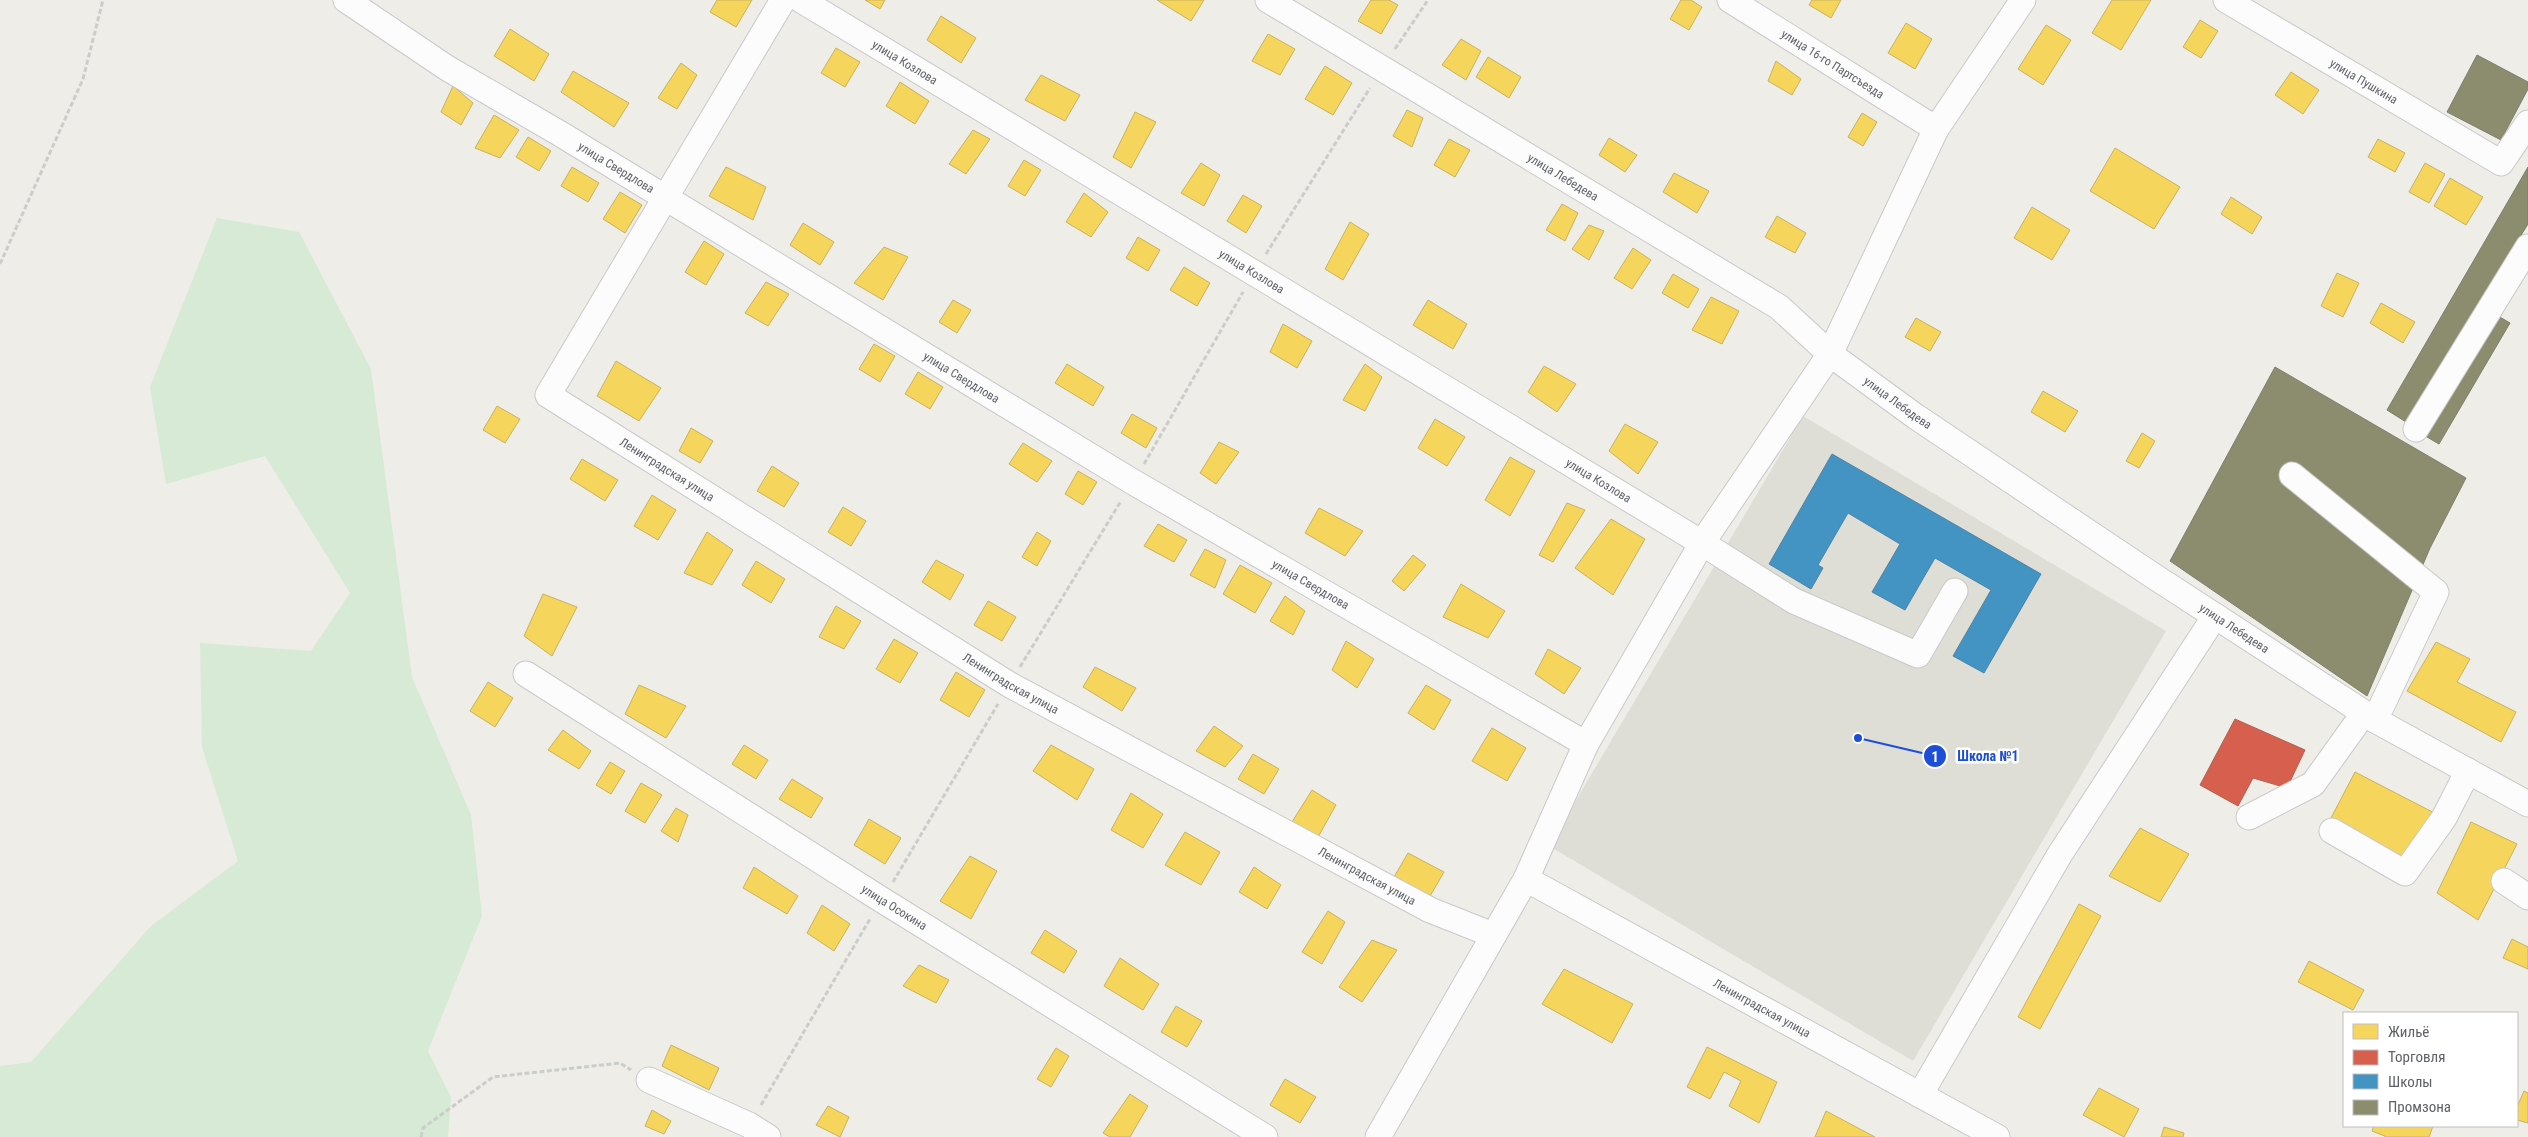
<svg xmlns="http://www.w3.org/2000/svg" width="2528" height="1137" font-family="'Roboto Condensed',sans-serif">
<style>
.education{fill:#deddd6}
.green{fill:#d6ead5}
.homes{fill:#f6d55c;stroke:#c8b25f}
.shops{fill:#d6604d;stroke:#b26055}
.schools{fill:#4393c3;stroke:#4b84a7}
.industry{fill:#8c8c6e;stroke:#7e7f6c}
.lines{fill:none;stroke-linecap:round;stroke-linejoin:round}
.minor-casing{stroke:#c9c9c9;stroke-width:27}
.path{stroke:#cacecb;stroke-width:3;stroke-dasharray:5 2.5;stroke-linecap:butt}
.minor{stroke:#fcfcfc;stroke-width:25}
.labels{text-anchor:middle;stroke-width:5;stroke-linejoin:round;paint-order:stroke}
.street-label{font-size:12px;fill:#5e6167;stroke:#fff}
.leader{fill:none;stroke:#1d4ed8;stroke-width:2}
.callout-dot{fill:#1d4ed8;stroke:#fff;stroke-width:2}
.mark-label{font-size:15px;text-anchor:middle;font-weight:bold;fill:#fff}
.callout-label{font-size:14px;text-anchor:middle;font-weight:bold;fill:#1d4ed8;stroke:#fff;stroke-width:5;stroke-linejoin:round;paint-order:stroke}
</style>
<rect width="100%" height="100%" fill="#eeede8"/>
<path class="education" d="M1803,416L2166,631L1913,1061L1549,846Z"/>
<path class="green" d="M217,218L299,232L371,369L412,677L471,815L482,916L428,1051L451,1097L448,1137H0V1066L31,1062L151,926L238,861L202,747L200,643L311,651L350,593L265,456L166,484L150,387Z"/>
<path class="homes" d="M717,0H752L736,27L710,12Z
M865,0H885L880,9Z
M1157,0H1204L1191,21Z
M1371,0H1389L1398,5L1381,34L1358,21Z
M1681,0H1691L1702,7L1689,30L1670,19Z
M1812,0H1841L1831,18L1809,5Z
M2112,0H2151L2121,50L2092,33Z
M941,16L976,38L961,63L927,40Z
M2200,20L2218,31L2201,58L2183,47Z
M1906,23L1932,39L1915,69L1888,53Z
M2046,25L2071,40L2043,85L2018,69Z
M510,29L549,54L534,81L494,56Z
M1268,34L1295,49L1280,75L1252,61Z
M1461,39L1481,51L1466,80L1442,65Z
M836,48L860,62L845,87L821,73Z
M1488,57L1521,77L1509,98L1476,77Z
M1776,61L1801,79L1792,95L1768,81Z
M681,63L697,75L677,109L658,98Z
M1325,66L1352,83L1333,115L1305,99Z
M573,71L629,103L614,127L561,92Z
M2291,72L2319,90L2303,114L2275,95Z
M1041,75L1080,95L1065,121L1025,100Z
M900,82L929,101L915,124L886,106Z
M453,86L473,103L461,125L441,112Z
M1407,110L1423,118L1412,147L1393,136Z
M1135,112L1156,122L1131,168L1113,157Z
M1862,113L1877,122L1863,146L1848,137Z
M494,115L519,130L500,158L475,148Z
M973,130L990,139L966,174L949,164Z
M528,137L551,151L539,171L516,157Z
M1609,138L1637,155L1625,172L1599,155Z
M1449,139L1470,150L1455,177L1434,165Z
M2378,139L2405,153L2395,172L2368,157Z
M2115,148L2180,187L2154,229L2090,191Z
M1024,160L1041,170L1025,196L1008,186Z
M1201,163L1220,175L1204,206L1181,193Z
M2425,163L2445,174L2429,203L2409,192Z
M572,167L599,183L588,202L561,186Z
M726,167L766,187L753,220L709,196Z
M1674,173L1709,191L1697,213L1663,192Z
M2450,178L2483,197L2466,225L2434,206Z
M620,192L642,205L625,233L603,219Z
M1084,193L1108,212L1091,237L1066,222Z
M1243,195L1262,206L1246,233L1227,221Z
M2231,197L2262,217L2252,234L2221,214Z
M1562,204L1578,213L1565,241L1546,230Z
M2032,207L2070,230L2052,260L2014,238Z
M1777,216L1806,233L1795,253L1765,237Z
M1350,222L1369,234L1343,280L1325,269Z
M803,223L834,242L820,265L790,245Z
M1589,225L1604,231L1589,260L1572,249Z
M1138,237L1160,250L1148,271L1126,258Z
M704,241L724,254L706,285L685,272Z
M884,247L908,257L883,300L854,283Z
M1633,248L1651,260L1632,289L1614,278Z
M1184,267L1210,283L1197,306L1170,290Z
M2337,273L2359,283L2343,317L2321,306Z
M1673,274L1699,289L1688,308L1662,293Z
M766,282L789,294L768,326L745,313Z
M1711,297L1739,311L1722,344L1692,330Z
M953,300L971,310L957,333L939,322Z
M1428,300L1467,324L1453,349L1413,325Z
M2381,303L2415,322L2403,343L2370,323Z
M1916,318L1941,332L1930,351L1905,337Z
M1283,324L1312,341L1297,368L1270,352Z
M874,344L895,356L880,382L859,369Z
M616,361L661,388L639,421L597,396Z
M1067,364L1104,387L1093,406L1055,383Z
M1365,364L1382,377L1365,411L1343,400Z
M1544,366L1576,384L1557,412L1528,392Z
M918,372L943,387L930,409L905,394Z
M2043,391L2078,411L2065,432L2031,412Z
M497,406L520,419L505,443L483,430Z
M1132,414L1157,428L1146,448L1121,433Z
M1435,419L1465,437L1447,466L1418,448Z
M1625,424L1658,442L1638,474L1609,451Z
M691,428L713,441L700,463L679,451Z
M2142,433L2155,441L2139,468L2126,461Z
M1219,442L1239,452L1216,484L1200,473Z
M1023,443L1052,461L1037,482L1009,464Z
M1510,457L1535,471L1510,516L1485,500Z
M582,459L618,480L605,501L570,479Z
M772,466L799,483L784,507L757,491Z
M1078,471L1097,482L1083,505L1065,494Z
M652,495L676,510L658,540L634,526Z
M1567,503L1585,510L1553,562L1539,555Z
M843,507L866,521L851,546L828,532Z
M1319,508L1363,531L1345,556L1305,533Z
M1611,519L1645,539L1613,595L1575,568Z
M1158,524L1187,540L1174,562L1144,546Z
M707,532L733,550L712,585L684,573Z
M1037,532L1051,541L1037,566L1022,557Z
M1205,549L1226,560L1215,588L1190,575Z
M1413,555L1426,565L1404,591L1392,581Z
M936,560L964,575L950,600L922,582Z
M756,561L785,579L771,603L742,585Z
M1240,565L1272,583L1255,613L1223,594Z
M1461,584L1505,611L1488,638L1443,617Z
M543,594L577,607L552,656L524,636Z
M1285,596L1305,611L1293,635L1270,621Z
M988,601L1016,617L1002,641L974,625Z
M836,606L861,621L844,649L819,637Z
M894,639L918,653L900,683L876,669Z
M1346,641L1374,659L1357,688L1332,670Z
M2436,642L2470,659L2457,682L2516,712L2501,742L2407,691Z
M1548,649L1581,668L1564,694L1535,674Z
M1095,667L1136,688L1122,711L1083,687Z
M956,672L985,690L969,717L940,700Z
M488,682L513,698L495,727L470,711Z
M639,685L686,706L666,738L625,714Z
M1426,685L1451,700L1434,730L1408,713Z
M1214,726L1243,746L1225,767L1196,751Z
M1492,728L1526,748L1507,781L1472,761Z
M563,730L591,751L579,769L548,750Z
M744,745L768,760L756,779L732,764Z
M1051,745L1094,769L1077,800L1033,771Z
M1253,754L1279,769L1264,794L1238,779Z
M610,762L625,771L611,794L596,785Z
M2355,772L2444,818L2409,867L2331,818Z
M792,779L823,798L811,818L779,799Z
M641,783L662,795L645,823L625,811Z
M1312,790L1336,805L1318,837L1292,822Z
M1131,793L1163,814L1143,848L1111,830Z
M676,808L688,815L678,842L661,831Z
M869,819L901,838L885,864L854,845Z
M2471,822L2517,844L2478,920L2437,893Z
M2140,828L2189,854L2160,902L2109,876Z
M1185,832L1220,852L1201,885L1165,865Z
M1408,853L1444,872L1429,898L1394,877Z
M970,856L997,871L971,919L940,901Z
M754,867L798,896L787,914L743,888Z
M1254,867L1281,885L1267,909L1239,892Z
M2079,904L2101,916L2040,1029L2018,1017Z
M822,905L850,924L834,951L807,933Z
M1328,911L1345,922L1322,964L1302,952Z
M1045,930L1077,951L1064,973L1031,953Z
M2512,939L2528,947V969L2503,958Z
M1372,940L1397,950L1362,1002L1339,987Z
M1120,958L1159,984L1143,1010L1104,986Z
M2309,961L2364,990L2353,1010L2298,982Z
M919,965L949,980L936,1003L903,986Z
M1564,969L1633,1004L1612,1043L1542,1004Z
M1176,1006L1202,1021L1187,1047L1161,1032Z
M671,1045L719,1068L709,1090L662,1066Z
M1707,1047L1777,1082L1759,1123L1729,1106L1741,1081L1724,1072L1710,1099L1687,1087Z
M1056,1048L1069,1056L1051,1087L1037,1079Z
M1285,1079L1316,1097L1300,1123L1270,1105Z
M2099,1088L2139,1109L2124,1137L2083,1115Z
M2524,1091L2528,1093V1123L2517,1120V1107Z
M1130,1094L1148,1106L1130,1137H1110L1103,1133Z
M828,1106L849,1117L840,1137L816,1125Z
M652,1110L671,1121L664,1134L645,1126Z
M1826,1111L1875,1137H1815Z
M2374,1126H2433L2429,1137H2387L2372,1131Z
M2164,1127L2184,1133L2183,1137H2161Z"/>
<path class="shops" d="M2235,719L2305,750L2287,788L2253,778L2238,806L2200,785Z"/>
<path class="schools" d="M1832,454L2041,574L1984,673L1953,656L1991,590L1935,558L1905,610L1872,592L1900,544L1848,513L1818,565L1823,568L1811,589L1769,564Z"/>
<path class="industry" d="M2477,55L2528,82V89L2501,140L2447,112Z
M2528,167V224L2406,422L2387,410Z
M2493,313L2510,323L2439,444L2422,434Z
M2275,367L2466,478L2430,548L2367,696L2170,561Z"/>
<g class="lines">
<g class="minor-casing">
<g id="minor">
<path id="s1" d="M346,0L447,68L559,133L1133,482L1586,744"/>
<path id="s2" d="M783,0L548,395L1010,685L1430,910L1493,935"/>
<path id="s3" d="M801,0L1702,543L1794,601L1918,655L1955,591"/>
<path id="s4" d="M1268,0L1779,307L1830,354L1915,416L2149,573L2375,720L2528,804"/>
<path id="s5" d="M1730,0L1936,129"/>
<path id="s6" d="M2226,0L2501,163L2528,123"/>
<path d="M2416,429L2528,247"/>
<path d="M2292,475L2436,592L2375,720"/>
<path id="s7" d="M526,674L882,900L1265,1137"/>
<path d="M2249,817L2313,784L2364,713"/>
<path d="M2332,831L2405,873L2444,818L2468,771"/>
<path id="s8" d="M1526,879L1997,1137"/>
<path d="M2504,881L2528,897"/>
<path d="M649,1080L749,1125L768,1137"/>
<path d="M1920,1095L2060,854L2215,616"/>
<path d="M1378,1137L1526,879L1586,744L1702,543L1830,354L1936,129L2023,0"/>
</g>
</g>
<path class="path" d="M1395,49L1428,0
M1266,254L1370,88
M0,264L83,79L103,0
M1144,464L1243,292
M1020,667L1121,501
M893,882L998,704
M761,1105L870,919
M421,1137L423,1128L493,1077L620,1063L631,1070"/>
<use href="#minor" class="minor"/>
</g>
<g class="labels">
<g class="street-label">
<text dy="4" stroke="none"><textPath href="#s3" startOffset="121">улица Козлова</textPath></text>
<text dy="4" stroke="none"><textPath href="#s5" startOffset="121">улица 16-го Партсъезда</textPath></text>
<text dy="4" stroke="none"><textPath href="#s6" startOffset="160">улица Пушкина</textPath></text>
<text dy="4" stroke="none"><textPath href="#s1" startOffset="318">улица Свердлова</textPath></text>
<text dy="4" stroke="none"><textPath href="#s4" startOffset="344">улица Лебедева</textPath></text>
<text dy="4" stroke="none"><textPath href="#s3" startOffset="526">улица Козлова</textPath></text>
<text dy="4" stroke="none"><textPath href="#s1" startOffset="722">улица Свердлова</textPath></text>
<text dy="4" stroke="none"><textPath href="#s4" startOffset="749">улица Лебедева</textPath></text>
<text dy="4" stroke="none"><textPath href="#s2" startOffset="600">Ленинградская улица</textPath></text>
<text dy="4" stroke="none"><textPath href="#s3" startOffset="931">улица Козлова</textPath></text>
<text dy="4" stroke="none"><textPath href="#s1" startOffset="1128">улица Свердлова</textPath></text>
<text dy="4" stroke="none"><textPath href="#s4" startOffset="1154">улица Лебедева</textPath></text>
<text dy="4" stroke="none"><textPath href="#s2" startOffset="1005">Ленинградская улица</textPath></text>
<text dy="4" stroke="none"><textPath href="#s2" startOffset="1410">Ленинградская улица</textPath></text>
<text dy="4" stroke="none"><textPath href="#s7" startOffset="436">улица Осокина</textPath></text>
<text dy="4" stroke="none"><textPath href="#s8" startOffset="269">Ленинградская улица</textPath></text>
</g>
</g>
<path class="leader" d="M1858 738L1935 756"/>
<g class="callout-dot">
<circle cx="1858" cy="738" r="5"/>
<circle cx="1935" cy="756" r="12"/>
</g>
<g class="mark-label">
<text x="1935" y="762">1</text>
</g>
<g class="callout-label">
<text x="1988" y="761">Школа №1</text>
</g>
<rect x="2343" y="1012" width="175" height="115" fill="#ffffff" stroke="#bfc0c2"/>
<rect x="2353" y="1024" width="25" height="15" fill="#f6d55c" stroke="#bfc0c2"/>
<text x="2388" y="1037" font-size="15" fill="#5e6167">Жильё</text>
<rect x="2353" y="1050" width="25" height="15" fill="#d6604d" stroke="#bfc0c2"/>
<text x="2388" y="1062" font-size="15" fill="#5e6167">Торговля</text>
<rect x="2353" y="1074" width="25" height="15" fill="#4393c3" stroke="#bfc0c2"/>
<text x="2388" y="1087" font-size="15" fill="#5e6167">Школы</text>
<rect x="2353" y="1100" width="25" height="15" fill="#8c8c6e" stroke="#bfc0c2"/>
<text x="2388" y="1112" font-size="15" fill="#5e6167">Промзона</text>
</svg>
